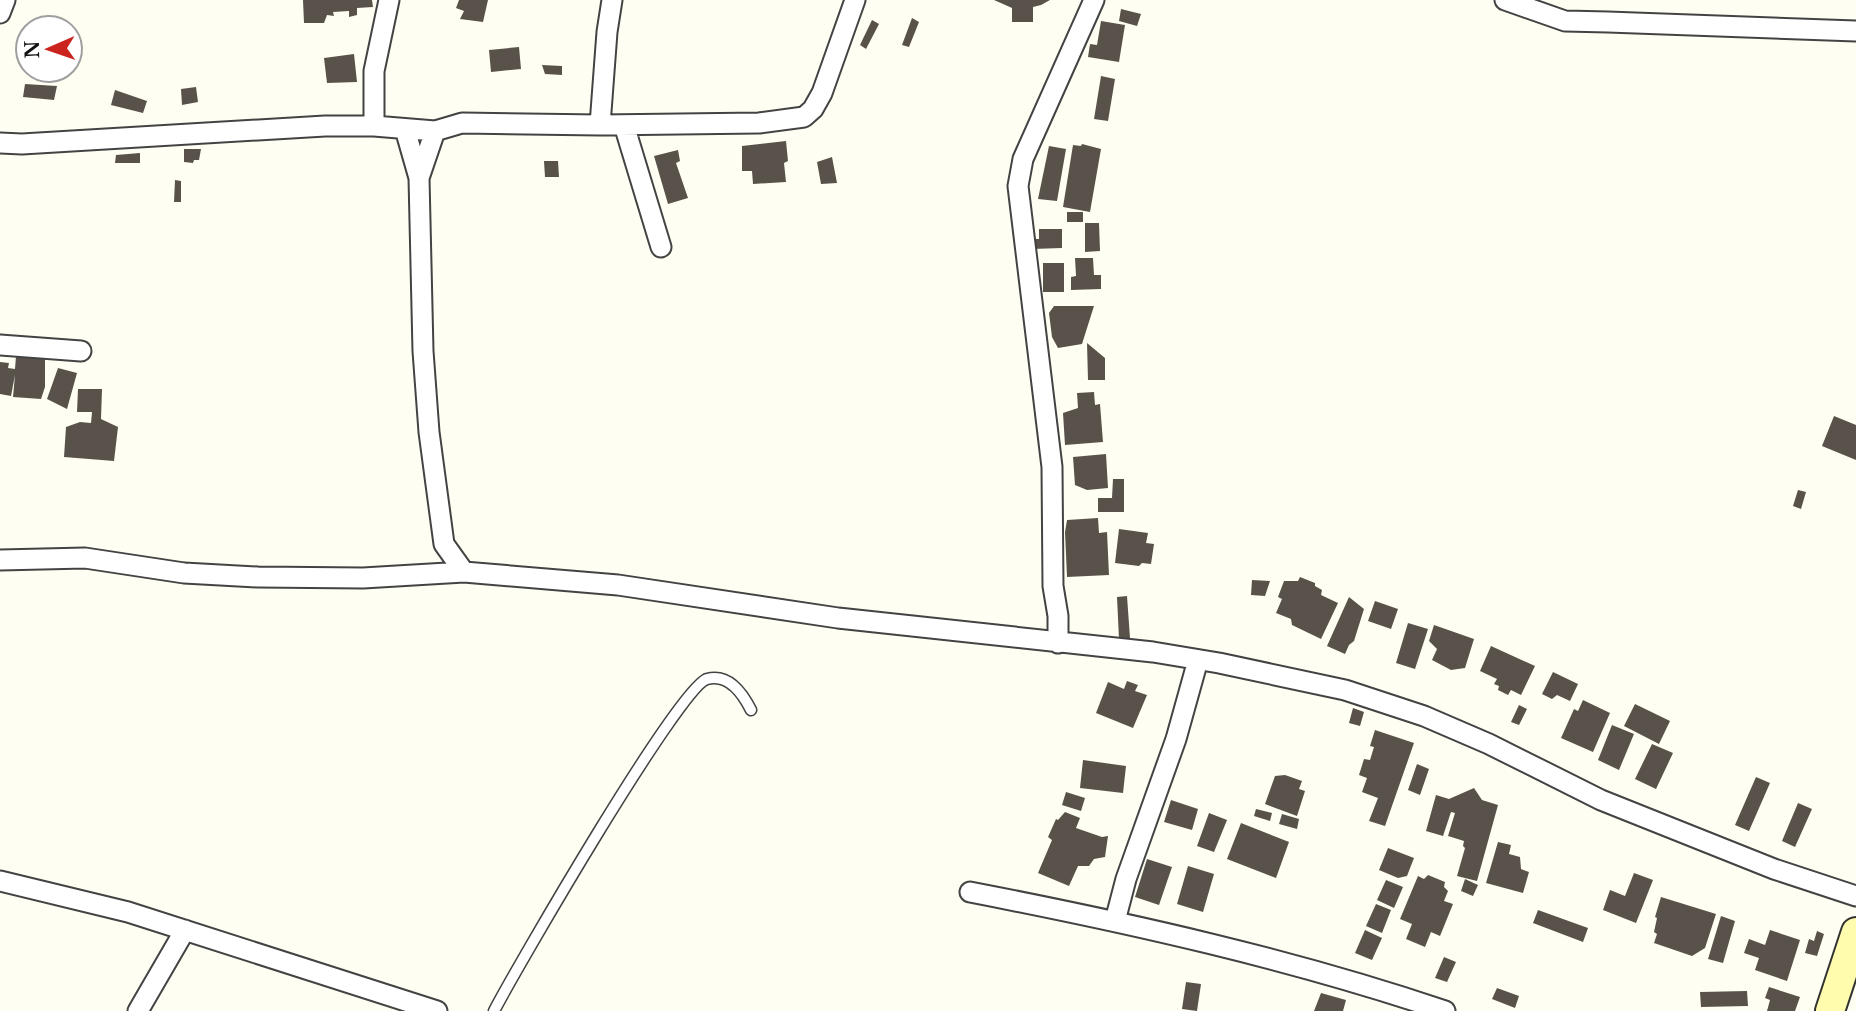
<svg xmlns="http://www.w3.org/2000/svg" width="1856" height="1011" font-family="'Libre Baskerville',serif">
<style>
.building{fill:#59524b}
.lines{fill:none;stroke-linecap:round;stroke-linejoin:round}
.lane-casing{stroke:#434343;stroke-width:13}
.street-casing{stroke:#434343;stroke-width:23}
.secondary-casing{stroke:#323232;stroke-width:32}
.lane{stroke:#fff;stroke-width:10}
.street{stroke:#fff;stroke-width:19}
.secondary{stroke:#fffdad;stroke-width:28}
</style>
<rect width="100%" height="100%" fill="#fffef2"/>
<path class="building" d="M303,0H372L373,7L357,8V15L349,17V11L333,12L334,16L327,15L324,23H304Z
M459,0H488L483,22L460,19L464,11L456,8Z
M994,0H1050L1041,5L1033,7V22H1012V8Z
M1121,9L1141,14L1137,26L1119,21Z
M912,18L919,22L909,47L902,45Z
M872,20L879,24L866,49L860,45Z
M1101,21L1125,25L1119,62L1088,57L1090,44L1097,45Z
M519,47L521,69L491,72L489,50Z
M354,54L357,82L327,83L324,58Z
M542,65L562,66V75L545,74Z
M1101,76L1115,79L1108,121L1094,119Z
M25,84L57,86L54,100L23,97Z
M196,87L198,102L182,105L181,89Z
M115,90L147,101L143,113L111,105Z
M786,141L788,161L784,163L786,182L753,184L752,171H742V146Z
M1082,144L1101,149L1090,212L1063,207L1073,145L1081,146Z
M1049,146L1066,149L1057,201L1038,199Z
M184,149H201L199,160H194L193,163L184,162Z
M678,150L680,161L676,163L688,198L668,204L654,156Z
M140,153V163H115L116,155Z
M832,157L837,183L821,184L817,162Z
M544,161H558L559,177H545Z
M175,180L181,181V202H174Z
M1067,212H1083V222H1067Z
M1085,223H1099L1100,251L1085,252Z
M1039,229H1062V248L1032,249V239H1039Z
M1075,258H1093L1094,275H1101V289L1071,290V277L1076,276Z
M1043,263H1064V292H1043Z
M1054,306H1094L1082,344L1058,348L1052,337L1049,313Z
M1087,343L1105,358V380H1088Z
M45,354V387L41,399L13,397L15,375L11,396L0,394V362L9,363L8,368L15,369L16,356Z
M58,368L77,373L67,409L47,399Z
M78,389H102L101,419L118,427L114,461L64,457L66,427L80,422L91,423L92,412H77Z
M1094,392L1095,405L1100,404L1103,442L1065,445L1063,413L1078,408L1077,393Z
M1834,416L1856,425V460L1822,446Z
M1106,454L1108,488L1087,490L1075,485L1073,457Z
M1113,479H1124V512H1098V498H1112Z
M1798,490L1806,492L1801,509L1793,506Z
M1098,518L1099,533L1107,532L1109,575L1067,577L1065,532L1067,520Z
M1119,529L1148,533L1146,543L1154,544L1151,564L1142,563L1139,566L1115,563Z
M1300,577L1315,583V586L1322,590L1321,595L1338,603L1321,639L1292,625L1291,619L1276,613L1282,599L1278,597L1284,581H1298Z
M1252,580L1270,581L1265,596L1251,595Z
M1127,596L1130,638L1119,639L1117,597Z
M1349,597L1364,609L1354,641L1349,645L1345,654L1327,646Z
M1375,601L1398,609L1391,629L1368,621Z
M1408,623L1428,629L1415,669L1396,663Z
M1434,625L1474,639L1465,668L1451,670L1432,660L1437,649L1429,641Z
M1491,646L1535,666L1521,695L1511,690L1508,695L1498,690L1499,686L1494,684L1497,679L1480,671Z
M1553,672L1578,684L1570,701L1557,695L1552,699L1542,694Z
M1127,681L1138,685L1135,691L1147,695L1133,728L1096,713L1108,682L1124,689Z
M1583,700L1610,713L1593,752L1561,738L1574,709L1578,711Z
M1635,704L1670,721L1659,744L1624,726Z
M1519,705L1527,709L1519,725L1511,722Z
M1353,708L1364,712L1360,726L1349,723Z
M1612,725L1634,734L1619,770L1598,760Z
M1375,730L1414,743L1385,826L1369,821L1378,798L1362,792L1367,778L1359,775L1364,759L1370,760L1374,747L1370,746Z
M1652,744L1673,753L1656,789L1635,779Z
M1083,760L1126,766L1123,793L1080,788Z
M1417,764L1429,769L1420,795L1408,790Z
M1285,775L1302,781L1299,789L1305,791L1297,816L1265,804L1275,776Z
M1756,777L1770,783L1749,831L1735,825Z
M1474,788L1482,800L1498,805L1477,881L1457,876L1465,848L1463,846L1464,841L1448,836L1455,813L1451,812L1443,836L1426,831L1436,795L1449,799Z
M1066,792L1085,798L1081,811L1062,805Z
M1171,800L1198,809L1192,830L1164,822Z
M1798,803L1812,809L1795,847L1782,841Z
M1256,809L1272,813L1270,821L1254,816Z
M1065,812L1080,818L1076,828L1102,837L1108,836L1105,857L1094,859L1089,866H1078L1069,886L1038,873L1052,840L1048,837L1056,819L1058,820Z
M1209,813L1227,820L1214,852L1197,846Z
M1282,814L1299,819L1297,829L1279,824Z
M1241,823L1289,842L1276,878L1227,859Z
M1498,842L1511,845L1509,854L1520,857L1521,869L1529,872L1523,893L1486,883Z
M1388,848L1414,858L1407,876L1398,878L1379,870Z
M1147,859L1172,867L1159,905L1135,897Z
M1188,866L1214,874L1203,912L1177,904Z
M1634,873L1653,880L1636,923L1603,910L1610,890L1625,896Z
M1428,875L1445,882L1444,887L1448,891L1444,901L1453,904L1440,936L1431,932L1425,947L1406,939L1412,924L1400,919L1418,876L1424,879Z
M1465,879L1478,885L1473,896L1461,891Z
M1386,880L1403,887L1394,908L1377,900Z
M1661,897L1716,914L1705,948L1692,956L1654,943L1657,934L1654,932L1657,918L1655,917Z
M1376,904L1391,910L1382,933L1366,926Z
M1538,910L1588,928L1583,942L1533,923Z
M1721,916L1735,921L1723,963L1708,959Z
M1365,930L1382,938L1372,960L1355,953Z
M1770,930L1800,940L1787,981L1755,970L1759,958L1744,953L1749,939L1765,945Z
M1817,931L1824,934L1817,956L1805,953L1809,939L1814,941Z
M1444,957L1456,962L1447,982L1435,978Z
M1186,982L1201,984L1197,1011L1182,1009Z
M1769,987L1800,997L1795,1011H1767L1770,1000L1765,998Z
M1497,988L1519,996L1515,1008L1492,999Z
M1747,991L1748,1006L1701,1007L1700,992Z
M1321,993L1346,1000L1343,1011H1314Z"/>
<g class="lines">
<g class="lane-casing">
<path id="lane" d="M494,1011C516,969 679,687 707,679C729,673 743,694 751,710"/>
</g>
<g class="street-casing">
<path id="street" d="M389,0L374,71V126L435,131L462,123L600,125L759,123L804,117L813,109L822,93L855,0
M1505,0L1565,21L1608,22L1856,31
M0,13L5,0
M600,125L607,32L612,0
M624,125L661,247
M405,129L419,178
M435,131L419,178L423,351L429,432L444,544L464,572
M0,143L22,144L325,126H374
M0,345L81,351
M0,560L85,558L184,573L258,577L363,578L464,572L618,585L838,618L1153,652L1219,663L1345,690L1424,716L1489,744L1601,800L1774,869L1856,896
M1058,643V616L1053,586L1052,467L1018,186L1023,159L1094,0
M0,881L128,912L437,1011
M970,892C1130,923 1291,959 1445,1011
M1115,921L1126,879L1176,739L1198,660
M138,1011L185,930"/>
</g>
<g class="secondary-casing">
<path id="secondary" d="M1830,1011L1856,932"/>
</g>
<use href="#lane" class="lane"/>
<use href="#street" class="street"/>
<use href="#secondary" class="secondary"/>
</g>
<g transform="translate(49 49) rotate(268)"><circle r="33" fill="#ffffff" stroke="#9f9f9f" stroke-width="2"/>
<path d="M0-5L12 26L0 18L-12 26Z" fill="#cb231d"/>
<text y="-10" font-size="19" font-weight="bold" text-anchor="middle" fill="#101010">N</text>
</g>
</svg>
